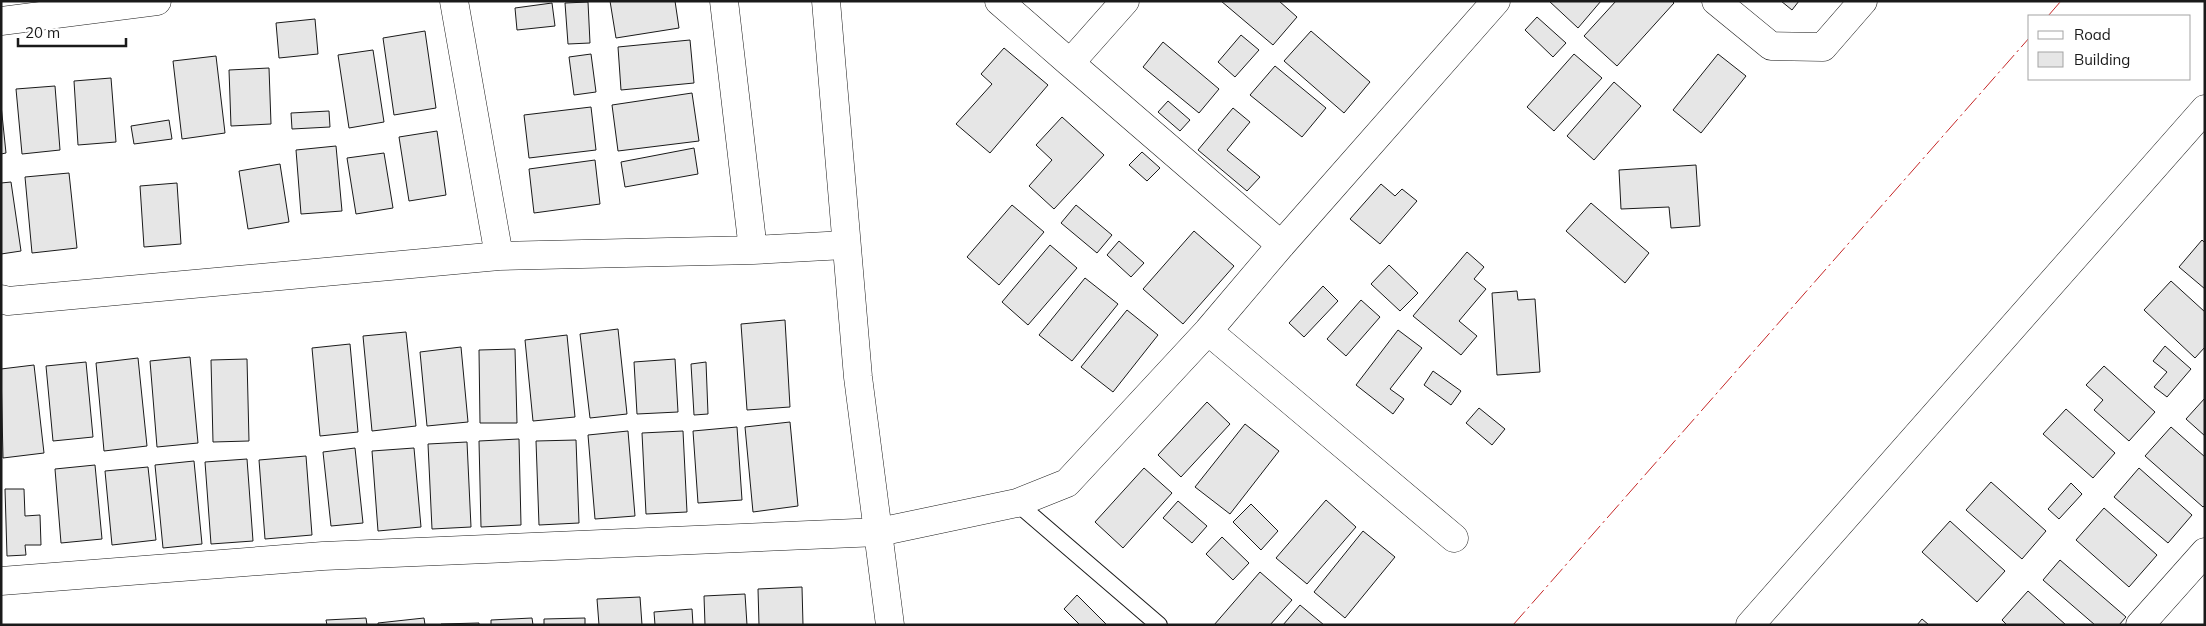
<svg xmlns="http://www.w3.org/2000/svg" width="2206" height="626" font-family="Mulish,sans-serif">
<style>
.building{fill:#e6e6e6;stroke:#1a1a1a}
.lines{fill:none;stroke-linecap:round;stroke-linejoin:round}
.service-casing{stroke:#1a1a1a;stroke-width:18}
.minor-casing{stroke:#1a1a1a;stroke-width:29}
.tertiary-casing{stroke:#1a1a1a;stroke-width:29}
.service{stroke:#fff;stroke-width:16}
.minor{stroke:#fff;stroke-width:28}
.tertiary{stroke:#fff;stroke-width:28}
.power{stroke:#c62828;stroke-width:1;stroke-dasharray:18 4 2.5 4;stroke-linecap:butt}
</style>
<rect width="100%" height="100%" fill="#fff"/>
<path class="building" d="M610,1H675L679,28L616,38Z
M1221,1H1279L1297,17L1273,45Z
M1549,1H1601L1578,28Z
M1616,1H1672L1674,3L1617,66L1584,36Z
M1781,1H1799L1792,10Z
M588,2L590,43L568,44L565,3Z
M552,3L555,26L517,30L515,8Z
M1537,17L1566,43L1553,57L1525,30Z
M315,19L318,54L279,58L276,23Z
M425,31L436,108L394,115L383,38Z
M1311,31L1370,82L1344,113L1284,61Z
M1241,35L1259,50L1235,77L1218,62Z
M690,40L694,83L621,90L618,47Z
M1163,42L1219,89L1199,113L1143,67Z
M1004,48L1048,85L990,153L956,124L992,84L981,74Z
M373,50L384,122L349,128L338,55Z
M591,54L596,92L574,95L569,57Z
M1574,54L1602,78L1554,131L1527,107Z
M1718,54L1746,76L1701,133L1673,110Z
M216,56L225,133L182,139L173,61Z
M1275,66L1326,108L1302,137L1250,95Z
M269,68L271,124L231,126L229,70Z
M111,78L116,142L78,145L74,81Z
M1614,82L1641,106L1594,160L1567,136Z
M55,86L60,150L22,154L16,89Z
M692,93L699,141L618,151L612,105Z
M1168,101L1190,120L1180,131L1158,112Z
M1,105L6,153L1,154Z
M591,107L596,150L529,158L524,115Z
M1233,108L1250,122L1227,150L1260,177L1247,191L1198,150Z
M329,111L330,127L292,129L291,113Z
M1062,117L1104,155L1054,209L1029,186L1052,160L1036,145Z
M169,120L172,139L134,144L131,126Z
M437,131L446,195L409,201L399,137Z
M336,146L342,211L301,214L296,150Z
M694,148L698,174L625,187L621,162Z
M1142,152L1160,168L1147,181L1129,165Z
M384,153L393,208L356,214L347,158Z
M595,160L600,204L534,213L529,169Z
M280,164L289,222L248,229L239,171Z
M1696,165L1700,226L1671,228L1669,207L1621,209L1619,170Z
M69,173L77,248L32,253L25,177Z
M11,182L21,251L1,254V183Z
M177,183L181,244L144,247L140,186Z
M1381,184L1395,196L1402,189L1417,201L1380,244L1350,219Z
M1591,203L1649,253L1625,283L1566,231Z
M1012,205L1044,232L999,285L967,257Z
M1076,205L1112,235L1097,253L1061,223Z
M1194,231L1234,266L1183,324L1143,289Z
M2202,240L2205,243V289L2179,267Z
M1119,241L1144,263L1131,277L1107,255Z
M1050,245L1077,268L1028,325L1002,302Z
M1467,252L1484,267L1474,279L1486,289L1459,321L1477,336L1461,355L1413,316Z
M1389,265L1418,293L1400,311L1371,284Z
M1085,278L1118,304L1072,361L1039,335Z
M2171,281L2205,312V347L2195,358L2144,310Z
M1323,286L1338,301L1304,337L1289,323Z
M1517,291L1518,300L1535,299L1540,372L1497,375L1492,293Z
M1361,300L1380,317L1346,356L1327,339Z
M1127,310L1158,335L1113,392L1081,367Z
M785,320L790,407L747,410L741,324Z
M618,329L627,414L590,418L580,334Z
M1398,330L1422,348L1390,389L1404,399L1393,414L1356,385Z
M406,332L416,426L372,431L363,336Z
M567,335L575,417L533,421L525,340Z
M350,344L358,432L320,436L312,348Z
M2165,346L2191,369L2167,397L2154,387L2167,372L2153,361Z
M461,347L468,422L427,426L420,352Z
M515,349L517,423H480L479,350Z
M190,357L198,443L157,447L150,361Z
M138,358L147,446L104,451L96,363Z
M247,359L249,441L213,442L211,360Z
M675,359L678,412L637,414L634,362Z
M86,362L93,437L53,441L46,366Z
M706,362L708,414L694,415L691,364Z
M34,365L44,453L3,458L1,369Z
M2104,366L2155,412L2129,441L2094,410L2103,400L2086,385Z
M1433,371L1461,391L1451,405L1424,385Z
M2205,398V436L2186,419Z
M1207,402L1230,424L1181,477L1158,455Z
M1479,408L1505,429L1492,445L1466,423Z
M2066,409L2115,453L2093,478L2043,434Z
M790,422L798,506L753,512L745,427Z
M1245,424L1279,451L1230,514L1195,487Z
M737,427L742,500L698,503L693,431Z
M2171,427L2205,457V505L2203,507L2145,456Z
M628,431L635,516L595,519L588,435Z
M683,431L687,512L646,514L642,433Z
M519,439L521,525L481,527L479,441Z
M576,440L579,523L539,525L536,441Z
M467,442L471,527L432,529L428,444Z
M355,448L363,523L331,526L323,452Z
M414,448L421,527L378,531L372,451Z
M306,456L312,535L265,539L259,460Z
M247,459L253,541L211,544L205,462Z
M194,461L202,544L163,548L155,465Z
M95,465L102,539L61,543L55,469Z
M148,467L156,540L112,545L105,471Z
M1144,468L1172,493L1123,548L1095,522Z
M2139,468L2192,515L2168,543L2114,497Z
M1991,482L2046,531L2022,559L1966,510Z
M2071,483L2082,494L2059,519L2048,509Z
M5,489H24L25,516L40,515L41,545H25L26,555L7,556Z
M1326,500L1356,527L1307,584L1276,558Z
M1178,501L1207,526L1192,543L1163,518Z
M1251,504L1278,531L1261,550L1233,522Z
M2104,508L2157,555L2129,587L2076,540Z
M1950,521L2005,571L1977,602L1922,552Z
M1363,531L1395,557L1345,618L1314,592Z
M1222,537L1249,563L1233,580L1206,554Z
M2060,560L2126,617L2119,625H2095L2043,580Z
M1260,572L1292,600L1270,625H1214Z
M802,587L803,625H759L758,589Z
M2028,591L2066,625H2007L2002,620Z
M745,594L747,625H705L704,596Z
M1077,595L1106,624L1105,625H1080L1064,609Z
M640,597L642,625H599L597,599Z
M1300,605L1324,625H1283Z
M692,609L693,625H655L654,612Z
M366,618L367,625H327L326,620Z
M424,618L425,625H378V623Z
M532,618L533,625H491V620Z
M585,618V625H544V619Z
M1922,619L1929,625H1917Z
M479,623V625H441V624Z"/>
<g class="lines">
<g class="service-casing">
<path id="service" d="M1017,503L1159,625"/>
</g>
<g class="minor-casing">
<path id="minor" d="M454,1L499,256
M724,1L753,250
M999,1L1070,63
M1125,1L1070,63L1281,245
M1716,1L1771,46L1823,47L1863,1
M1,21L157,1
M1,299L8,301L499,256L753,250L845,245
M1208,331L1454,538
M1,581L323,556L879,532L1017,503L1067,483L1208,331L1281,245L1496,1
M1750,625L2205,109
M2140,625L2205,552"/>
</g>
<g class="tertiary-casing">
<path id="tertiary" d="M826,1L858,377L890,625"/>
</g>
<use href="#service" class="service"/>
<use href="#minor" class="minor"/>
<use href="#tertiary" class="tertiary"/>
<path class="power" d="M2048,16L2061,1
M1513,625L2030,37"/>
</g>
<rect width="2206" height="626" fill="none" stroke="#1a1a1a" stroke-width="5"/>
<rect x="2028" y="15" width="162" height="65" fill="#ffffff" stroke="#a3a3a3"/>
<rect x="2038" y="31" width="25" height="8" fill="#ffffff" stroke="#a3a3a3"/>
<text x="2074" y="40" font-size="15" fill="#1a1a1a">Road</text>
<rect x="2038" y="52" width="25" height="15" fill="#e6e6e6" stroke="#a3a3a3"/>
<text x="2074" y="65" font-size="15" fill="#1a1a1a">Building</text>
<path d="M18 38v8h108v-8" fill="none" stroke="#1a1a1a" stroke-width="2.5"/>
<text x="25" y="38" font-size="15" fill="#1a1a1a" stroke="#ffffff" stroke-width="4" paint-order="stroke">20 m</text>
</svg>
